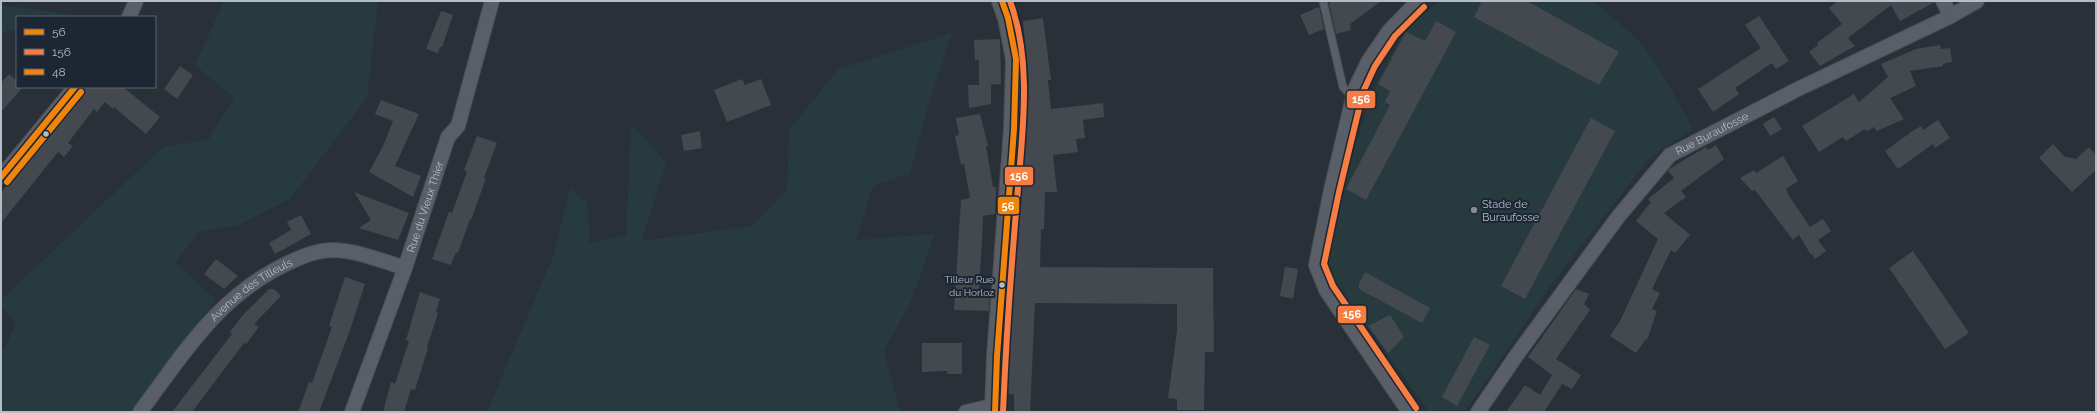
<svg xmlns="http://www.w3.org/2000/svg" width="2097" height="413" font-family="Raleway,sans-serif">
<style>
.green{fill:#273a3e}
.building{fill:#444950}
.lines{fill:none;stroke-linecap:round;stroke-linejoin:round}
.lane-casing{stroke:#484c53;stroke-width:9}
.street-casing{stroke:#484c53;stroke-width:16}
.secondary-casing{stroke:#484c53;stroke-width:22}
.lane{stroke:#5a5e66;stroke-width:7}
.street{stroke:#5a5e66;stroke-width:14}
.secondary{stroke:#595d64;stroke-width:20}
.bus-1-casing{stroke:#1d2633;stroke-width:9}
.bus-2-casing{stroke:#1d2633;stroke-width:9}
.bus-3-casing{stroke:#1d2633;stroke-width:9}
.bus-1{stroke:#f1840d;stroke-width:6}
.bus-2{stroke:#f77d43;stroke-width:6}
.bus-3{stroke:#f1840d;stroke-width:6}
.bus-dot{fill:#b4bcc9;stroke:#1d2633;stroke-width:1.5}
.poi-dot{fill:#848b96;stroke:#1d2633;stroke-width:1.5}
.labels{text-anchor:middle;stroke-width:4;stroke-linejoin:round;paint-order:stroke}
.bus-label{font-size:10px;fill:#b4bcc9;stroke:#1d2633;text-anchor:end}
.street-label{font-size:11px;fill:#b4bcc9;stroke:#1d2633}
.poi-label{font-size:11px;fill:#b4bcc9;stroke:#1d2633;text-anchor:start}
.line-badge{stroke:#1d2633;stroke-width:1.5}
.badge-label{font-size:11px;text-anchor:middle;font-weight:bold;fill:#fff}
</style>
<rect width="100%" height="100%" fill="#2a3038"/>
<path class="green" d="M224,1H378L367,98L290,199L239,225L198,232L176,263L216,300L132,412H1V355L16,325L1,305V300L163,147L208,140L234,98L195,65Z
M1440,1H1592C1612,17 1634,33 1649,54C1666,77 1679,104 1693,129L1649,159L1556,278L1466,410H1428L1351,304L1330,272L1328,266C1328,252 1334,236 1337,222C1351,158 1367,88 1404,34C1413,21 1428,11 1440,1Z
M1,5L69,14L57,17H17V29L1,33Z
M952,33L925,116L910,173L873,186L856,240L935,234L910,303L884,351L900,412H487L554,254L570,188L587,203L590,243L626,235L631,124L666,162L642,241L752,226L787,189L789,130L838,69Z"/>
<path class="building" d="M1332,1H1381L1350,24L1351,30L1336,34L1329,3Z
M1482,1H1527L1619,52L1599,85L1474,17Z
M1838,1H1935V2L1900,21L1891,5L1848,38L1855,46L1820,66L1809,52L1818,45L1817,43L1842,24L1829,8Z
M1319,7L1324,29L1309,35L1300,15Z
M441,11L453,15L442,47H440L438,53L426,49Z
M1759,16L1789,61L1776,69L1772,63L1735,88L1739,94L1713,112L1698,89L1761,48L1745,25Z
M1043,18L1051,80H1048L1051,109L1103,103L1104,117L1083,120L1085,138L1076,139L1078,152L1053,155L1057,192H1045L1044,229H1041L1040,267L1213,268L1214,352H1205L1204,410H1177V399L1168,398L1177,331V304L1035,303L1030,412H1014V394H1007V387L1026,126L1027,83H1029L1023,21Z
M1436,21L1456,32L1366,200L1346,189L1390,105L1385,102L1390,91L1378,84L1406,32L1425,41Z
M1000,39L1001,84L987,85H991V104L969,108L968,85H979V60H975L974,40Z
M1940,45L1941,49L1950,48L1952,62L1943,64V66L1910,71L1916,86L1890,98L1904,119L1877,131L1874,127L1867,131L1865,129L1846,141L1843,137L1819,152L1802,126L1854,94L1859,102L1888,77L1881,64L1916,49Z
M180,66L193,75L177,99L164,89Z
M9,74L17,81V87H23L1,112V83Z
M742,79L745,85L761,79L771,105L727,122L714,90Z
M86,87H123L160,117L146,134L114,107L113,109L105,102L97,112L94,109L68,143L73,146L64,157L58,152L1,223V193Z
M381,100L419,114L395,166L421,176L413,197L369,172L383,146L393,121L375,114Z
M980,114L988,146H986L993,187H996L995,214L983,216L982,239L979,291H990L989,311L954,310L961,200L970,198L964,164L961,165L955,136L959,135L956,118Z
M1774,117L1782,129L1770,136L1763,124Z
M1591,118L1615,131L1525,299L1501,286Z
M1938,120L1950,138L1935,148L1933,144L1898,169L1885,151L1914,130L1921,126L1923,130Z
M700,131L702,148L684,151L681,135Z
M477,136L497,143L484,178H486L471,220L470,219L458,253L456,252L451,265L432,259L449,212L452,213L467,172L464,170Z
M2053,144L2065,157L2076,159L2089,147L2096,155V170L2072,192L2039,158Z
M1716,145L1724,159L1681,191L1686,197L1664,213L1690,235L1675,253L1671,250L1652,289L1660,293L1652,309L1657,311L1647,340L1646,339L1636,353L1610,336L1620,321L1658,239L1636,221L1651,202L1648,199L1674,178L1668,171L1669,169L1706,147L1708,150Z
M1783,156L1798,181L1786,189L1789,196L1810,227L1823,219L1831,231L1818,240L1826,251L1815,259L1812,254L1811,255L1799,235L1793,240L1755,190L1752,191L1740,178L1754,170L1756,173Z
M354,192L409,213L398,240L359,228L371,220Z
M301,215L311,234L275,254L269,243L291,230L287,222Z
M1913,251L1969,333L1945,349L1889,268Z
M216,259L238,276L224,289L204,274Z
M1285,267L1298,269L1293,299L1280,296Z
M1365,272L1430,308L1422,323L1359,289V284Z
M345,277L365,284L349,333L319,412H298L309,382L312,383L332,327L329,326Z
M269,289H274L281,296L254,324L259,327L246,344L244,343L192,412H172L232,334L230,332L243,315Z
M1576,289L1589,294L1584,304L1590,310L1556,359L1581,375L1572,389L1562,384L1544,412H1506L1525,385L1540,395L1552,375L1528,357Z
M420,292L440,299L436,312L438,313L427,347L428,348L415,390L411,389L404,412H383L391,382L395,384L409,341L406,340Z
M1390,315L1404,337L1388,353L1368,326Z
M1474,337L1490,345L1457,406L1442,397Z
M922,343H962V374H947V371L922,372Z"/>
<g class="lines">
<g class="lane-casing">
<path id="lane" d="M1323,1L1343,87L1353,98"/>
</g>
<g class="street-casing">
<g id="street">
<path d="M1943,1L1951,16"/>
<path d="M129,17L136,1"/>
<path d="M1,177L75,87"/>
<path id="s1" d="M140,412C184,353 218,296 288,263C303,256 317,250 334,250C359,251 382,261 405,268"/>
<path id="s2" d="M352,412L405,268L448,137L458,126L492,1"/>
<path d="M966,412L996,405"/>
<path d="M1409,412L1326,290L1316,265L1331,190L1355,89L1368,62L1389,31L1418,1"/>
<path id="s3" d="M1478,412L1516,356L1618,217L1670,155L1796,90L1951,16L1977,1"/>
</g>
</g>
<g class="secondary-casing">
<path id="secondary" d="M995,412L997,356L1014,129L1016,59L1008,18L1002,1"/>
</g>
<use href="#lane" class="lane"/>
<use href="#street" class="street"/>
<use href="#secondary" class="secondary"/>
<g class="bus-1-casing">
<path id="bus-1" d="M1,177L75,87
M995,412L997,356L1014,129L1016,59L1008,18L1002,1"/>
</g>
<g class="bus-2-casing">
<path id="bus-2" d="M1416,408L1333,286L1324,264L1339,192L1363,92L1375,66L1395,36L1424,7
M1003,412C1006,341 1011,270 1017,200C1022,134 1033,64 1010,1"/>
</g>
<g class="bus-3-casing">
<path id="bus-3" d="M7,182L81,92"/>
</g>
<use href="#bus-1" class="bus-1"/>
<use href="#bus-2" class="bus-2"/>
<use href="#bus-3" class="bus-3"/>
</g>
<g class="bus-dot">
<circle cx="46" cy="134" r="3.5"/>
<circle cx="1002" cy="285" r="3.5"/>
</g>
<circle class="poi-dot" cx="1474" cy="210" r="4"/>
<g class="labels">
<g class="bus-label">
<text x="994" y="283">Tilleur Rue<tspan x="994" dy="13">du Horloz</tspan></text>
</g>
<g class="street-label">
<text dy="4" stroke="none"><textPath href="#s3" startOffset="368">Rue Buraufosse</textPath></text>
<text dy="4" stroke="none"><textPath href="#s2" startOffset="218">Rue du Vieux Thier</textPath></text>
<text dy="4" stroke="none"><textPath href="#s1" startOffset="167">Avenue des Tilleuls</textPath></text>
</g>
<g class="poi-label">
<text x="1482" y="208">Stade de<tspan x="1482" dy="13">Buraufosse</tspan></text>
</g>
</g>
<g class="line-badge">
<rect x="1346" y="90" width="30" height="19" rx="4" fill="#f77d43"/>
<rect x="1004" y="166" width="30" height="20" rx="4" fill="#f77d43"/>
<rect x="997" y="196" width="23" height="19" rx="4" fill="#f1840d"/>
<rect x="1337" y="305" width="30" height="19" rx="4" fill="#f77d43"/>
</g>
<g class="badge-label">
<text x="1361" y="103">156</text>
<text x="1019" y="180">156</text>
<text x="1008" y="210">56</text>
<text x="1352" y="318">156</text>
</g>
<rect width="2097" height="413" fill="none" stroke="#b4bcc9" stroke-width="4"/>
<rect x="16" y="16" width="140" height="72" fill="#1d2633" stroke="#59626f"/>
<rect x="24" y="29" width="20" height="6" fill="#f1840d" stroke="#59626f"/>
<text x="52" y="36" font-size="12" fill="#b4bcc9">56</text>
<rect x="24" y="49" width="20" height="6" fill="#f77d43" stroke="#59626f"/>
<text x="52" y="56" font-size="12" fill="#b4bcc9">156</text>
<rect x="24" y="69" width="20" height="6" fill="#f1840d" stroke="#59626f"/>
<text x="52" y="76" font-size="12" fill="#b4bcc9">48</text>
</svg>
